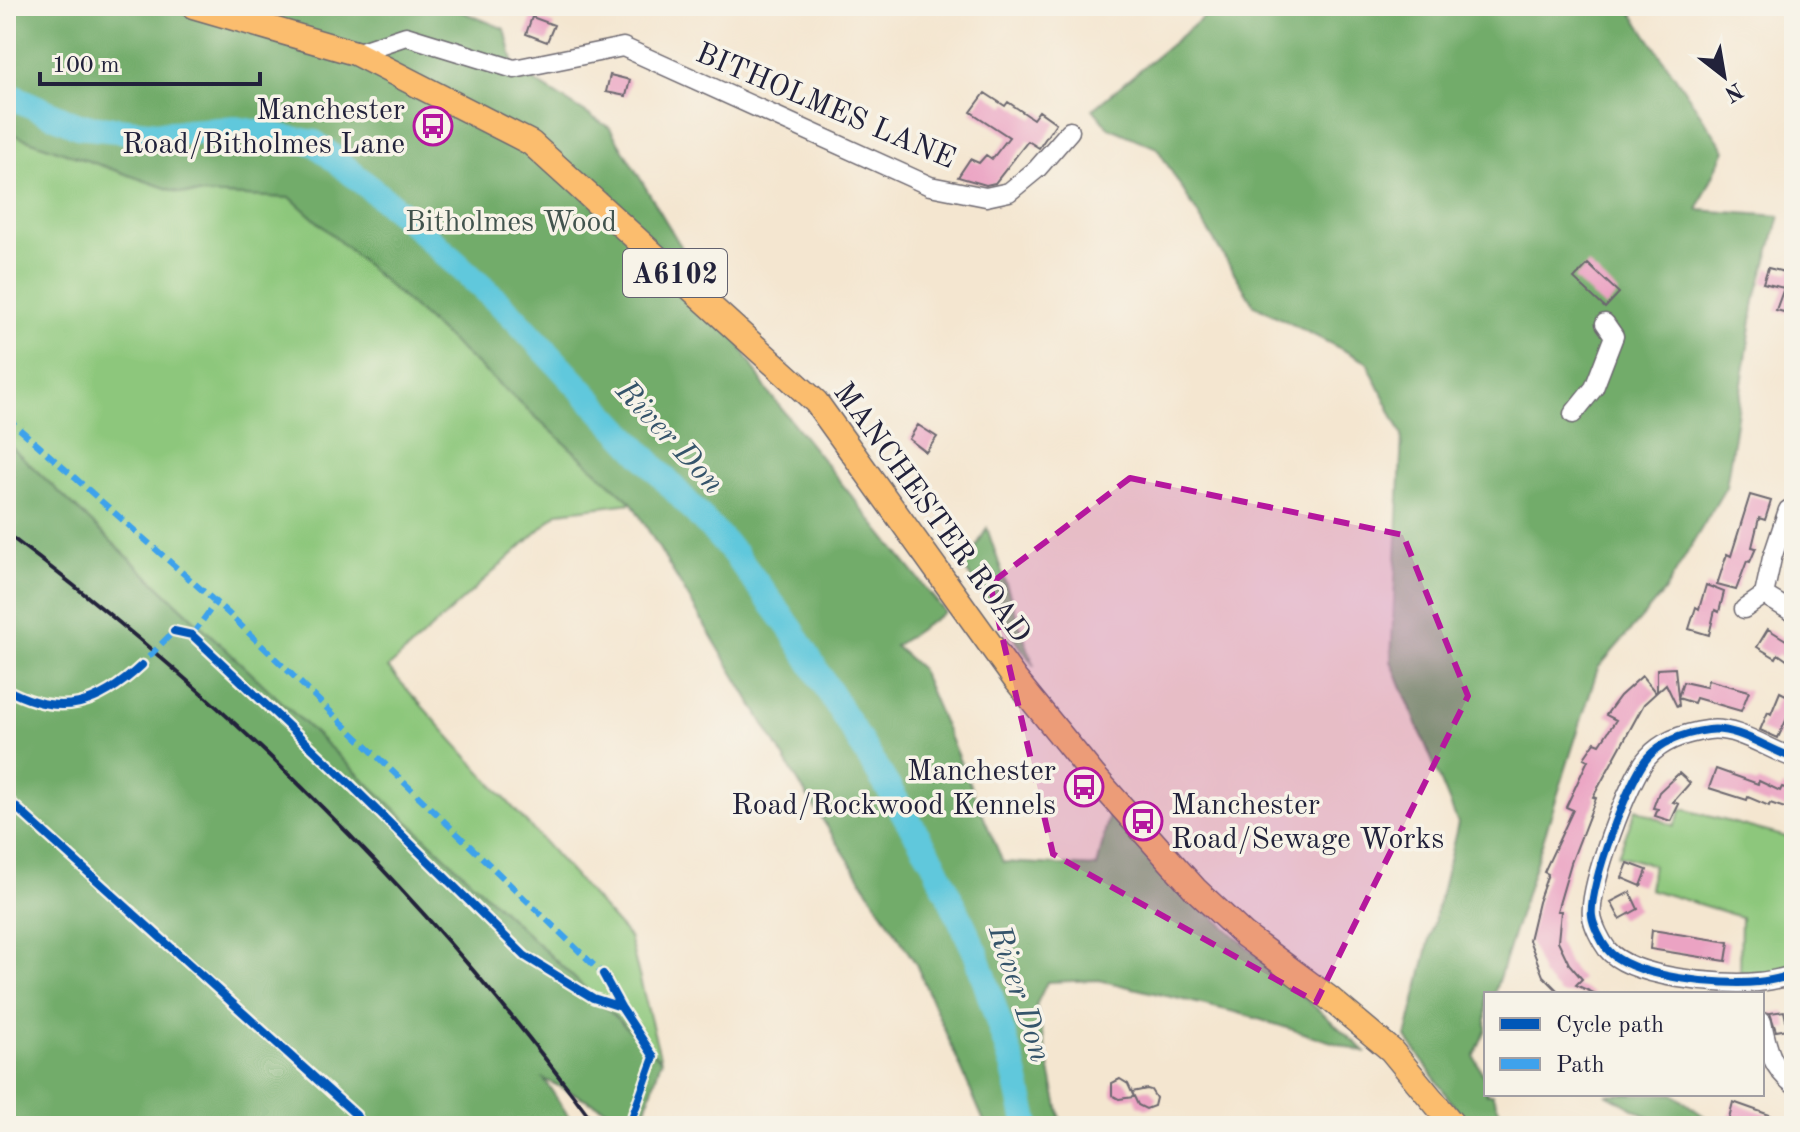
<svg xmlns="http://www.w3.org/2000/svg" width="1800" height="1132" font-family="'Old Standard TT',serif">
<style>
.green{fill:#8dc77b;stroke:#58745b;stroke-width:2}
.forest{fill:#72ac6b;stroke:#4a6753;stroke-width:2}
.lines{fill:none;stroke-linecap:round;stroke-linejoin:round}
.river{stroke:#60c8dc;stroke-width:26}
.building{fill:#eba3c3}
.minor-casing{stroke:#6c676f;stroke-width:21}
.major-casing{stroke:#6c676f;stroke-width:27}
.minor{stroke:#fff;stroke-width:18}
.major{stroke:#fbbd6e;stroke-width:24}
.rail{stroke:#22223b;stroke-width:4}
.quiet{stroke:#3ea2ec;stroke-width:6;stroke-dasharray:12 6;stroke-linecap:butt}
.cycleway-casing{stroke:#f7f3e8;stroke-width:13}
.cycleway{stroke:#0057b8;stroke-width:8}
.marked{fill:#b5179e;fill-opacity:0.2;stroke:#b5179e;stroke-width:6;stroke-dasharray:16 10;stroke-linejoin:round}
.labels{text-anchor:middle;stroke-width:7;stroke-linejoin:round;paint-order:stroke}
.shield{fill:#f7f3e8;stroke:#62616f;stroke-width:2}
.shield-label{font-size:28px;font-weight:bold;fill:#22223b}
.street-label{font-size:30px;fill:#22223b;stroke:#f7f3e8}
.poi-label{font-size:30px;fill:#22223b;stroke:#f7f3e8;text-anchor:end}
.park-label{font-size:30px;fill:#42544e;stroke:#f7f3e8}
.water-label{font-size:32px;font-style:italic;fill:#35546b;stroke:#f7f3e8}
</style>
<rect width="100%" height="100%" fill="#f7f3e8"/>
<filter id="ink" filterUnits="userSpaceOnUse"><feTurbulence type="fractalNoise" baseFrequency=".0125" numOctaves="2"/><feDisplacementMap in="SourceGraphic" scale="16" xChannelSelector="R" yChannelSelector="G"/><feConvolveMatrix kernelMatrix="1 2 1 2 8 2 1 2 1" color-interpolation-filters="sRGB"/></filter>
<filter id="wash" filterUnits="userSpaceOnUse"><feTurbulence type="fractalNoise" baseFrequency=".006" numOctaves="4" result="noise"/><feDisplacementMap in="SourceGraphic" scale="32" xChannelSelector="R" yChannelSelector="G"/><feGaussianBlur stdDeviation="1.8" result="paint"/><feColorMatrix in="noise" values="0 0 0 0 0 0 0 0 0 0 0 0 0 0 0 0 0 1.4 0 .05"/><feComposite in="paint" operator="in"/></filter>
<g filter="url(#wash)">
<rect width="100%" height="100%" fill="#f4e6d0"/>
<path class="green" d="M6,132L180,193L291,198L632,503L559,512L388,668L629,937L661,1060L6,442Z
M1636,809L1674,826L1682,809L1794,839V967L1763,974L1740,972L1741,917L1649,889L1653,865L1618,855Z"/>
<path class="forest" d="M6,6H448L505,29L515,69L610,128L768,392L945,612L895,646L920,668L1003,862L1097,867L1110,810L1209,913L1367,1053L1239,1013L1099,980L1047,982L1036,1005L1062,1126H986L916,964L802,788L632,503L291,198L180,193L6,132Z
M1217,6H1627L1725,150L1697,210L1780,216L1755,301L1726,487L1664,592L1598,668L1494,994H1486V1029L1474,1056L1486,1082V1094H1492L1507,1126H1468L1406,1037L1458,823L1391,661L1402,435L1367,362L1254,305L1157,148L1108,127L1093,109Z
M6,442L661,1060L641,1126L544,1079L575,1126H6Z
M987,528L1034,666L964,568Z
M1606,1094H1673L1718,1126H1665Z"/>
<g class="lines">
<path class="river" d="M6,94L78,126L157,134L235,129L315,143L409,220L510,313L734,553L791,629L933,861L976,953L1014,1069L1027,1126"/>
</g>
<g id="blocks">
<path class="building" d="M532,17L554,25L547,42L526,34Z
M610,75L630,80L626,96L606,92Z
M985,93L1005,106L1008,102L1033,119L1039,111L1056,123L1039,148L1028,141L995,183L986,185L958,177L970,159L979,163L986,155L992,159L1009,137L971,112Z
M1588,264L1619,293L1605,308L1574,279Z
M1792,265L1794,308L1792,314L1776,310L1784,288L1763,283L1768,268L1789,273Z
M918,425L937,437L926,452L909,439Z
M1750,495L1771,501L1765,520L1759,518L1752,547L1756,548L1750,562L1747,561L1736,590L1717,585L1727,554L1731,556Z
M1706,585L1724,592L1719,612L1715,610L1709,635L1689,629L1696,607L1699,609Z
M1768,629L1794,645V665L1778,654L1776,658L1757,647Z
M1675,668L1679,706L1677,707L1666,684L1657,692V669Z
M1642,676L1656,693L1644,704L1593,797L1596,798L1571,863L1557,911H1561L1558,941L1569,964L1582,979L1576,985L1596,994H1561L1543,976L1529,940L1538,902L1548,874L1544,872L1573,810L1566,807L1588,760L1584,758L1595,742L1600,744L1616,720L1606,715L1620,696Z
M1708,680L1749,691L1741,711L1696,698L1694,703L1678,698L1683,682L1706,687Z
M1780,692L1794,699V703L1778,738L1760,730L1768,712L1771,714Z
M1716,769L1758,784L1759,781L1780,791L1782,787L1794,791L1791,810L1770,803L1769,806L1748,797L1747,800L1709,788Z
M1679,773L1690,783L1673,802L1679,804L1671,821L1655,816L1658,809L1653,808L1659,792Z
M1628,863L1647,870L1641,886L1622,878Z
M1630,892L1638,909L1620,919L1611,902Z
M1652,930L1729,942L1726,961L1650,949Z
M1784,1011L1788,1029L1776,1031L1770,1013Z
M1120,1079L1128,1084L1134,1097L1119,1099L1112,1095V1083Z
M1147,1089L1151,1090L1156,1098L1154,1106L1146,1109L1138,1105L1132,1092Z
M1733,1102L1792,1123V1126H1742L1728,1122Z"/>
</g>
</g>
<g filter="url(#ink)">
<use href="#blocks" fill-opacity="0" stroke="#6c676f" stroke-width="2"/>
<g class="lines">
<g class="minor-casing">
<path id="minor" d="M355,53L406,36L514,69L623,47L930,186L986,197L1009,192L1037,169L1070,131
M1573,414L1594,388L1614,336L1605,323
M1764,595L1794,613
M1744,609L1764,595L1772,558L1788,510
M1794,758C1767,749 1737,726 1708,730C1686,733 1663,740 1648,757C1629,778 1588,888 1592,916C1593,925 1601,941 1607,949C1630,978 1723,986 1758,982C1770,981 1782,978 1794,975
M1762,1022C1767,1048 1772,1068 1794,1085"/>
</g>
<g class="major-casing">
<path id="major" d="M193,6L355,53L531,143L816,402L1015,679L1094,776L1195,889L1244,935L1329,998L1391,1050L1454,1126"/>
</g>
<use href="#minor" class="minor"/>
<use href="#major" class="major"/>
<path class="rail" d="M6,533C229,701 432,901 596,1126"/>
<path class="quiet" d="M6,417L228,613L603,974L606,981
M192,635L216,602
M136,670L174,631L180,632"/>
<g class="cycleway-casing">
<path id="cycleway" d="M174,631L192,635L350,784L525,956L593,998L621,1007
M6,689C61,719 99,705 142,665
M1794,758C1767,749 1737,726 1708,730C1686,733 1663,740 1648,757C1629,778 1588,888 1592,916C1593,925 1601,941 1607,949C1630,978 1723,986 1758,982C1770,981 1782,978 1794,975
M6,798L356,1115L362,1126
M603,974L621,1007L654,1057L629,1126"/>
</g>
<use href="#cycleway" class="cycleway"/>
</g>
</g>
<path class="marked" d="M1130,478L1403,535L1468,696L1316,1002L1053,854L990,584Z"/>
<defs>
<g id="bus-ring" transform="scale(2)"><circle r="9.5" fill="#f7f3e8" stroke="#b5179e" stroke-width="1.5"/><path d="M-5-6H5V4H4V6H2V4H-2V6H-4V4H-5ZM-3.5-4V0h7V-4ZM-3.5 1.2v1.5H-2V1.2ZM2 1.2v1.5H3.5V1.2Z" fill="#b5179e"/></g>
</defs>
<g fill-rule="evenodd">
<use href="#bus-ring" x="433" y="126"/>
<use href="#bus-ring" x="1084" y="787"/>
<use href="#bus-ring" x="1143" y="821"/>
</g>
<g class="labels">
<rect class="shield" x="623" y="249" width="104" height="48" rx="6"/>
<g class="shield-label">
<text x="675" y="283">A6102</text>
</g>
<g class="street-label">
<text transform="translate(826 105) rotate(23)" y="10">BITHOLMES LANE</text>
<text transform="translate(933 512) rotate(54)" y="10">MANCHESTER ROAD</text>
</g>
<g class="poi-label">
<text x="405" y="119">Manchester<tspan x="405" dy="34">Road/Bitholmes Lane</tspan></text>
<text x="1056" y="780">Manchester<tspan x="1056" dy="34">Road/Rockwood Kennels</tspan></text>
<text x="1171" y="814" text-anchor="start">Manchester<tspan x="1171" dy="34">Road/Sewage Works</tspan></text>
</g>
<g class="park-label">
<text x="511" y="231">Bitholmes Wood</text>
</g>
<g class="water-label">
<text transform="translate(671 436) rotate(47)" y="11">River Don</text>
<text transform="translate(1021 993) rotate(72)" y="11">River Don</text>
</g>
</g>
<rect width="1800" height="1132" fill="none" stroke="#f7f3e8" stroke-width="32"/>
<rect x="1484" y="992" width="280" height="104" fill="#f7f3e8" stroke="#a29fa3" stroke-width="2"/>
<rect x="1500" y="1018" width="40" height="12" fill="#0057b8" stroke="#a29fa3" stroke-width="2"/>
<text x="1556" y="1032" font-size="24" fill="#22223b">Cycle path</text>
<rect x="1500" y="1058" width="40" height="12" fill="#3ea2ec" stroke="#a29fa3" stroke-width="2"/>
<text x="1556" y="1072" font-size="24" fill="#22223b">Path</text>
<g transform="translate(1724 76) rotate(149)" stroke="#f7f3e8" stroke-width="6" paint-order="stroke">
<path d="M0-6L14 30L0 20L-14 30Z" fill="#22223b"/>
<text y="-12" font-size="22" font-weight="bold" text-anchor="middle" fill="#22223b">N</text>
</g>
<path d="M40 72v12h220v-12" fill="none" stroke="#22223b" stroke-width="4"/>
<text x="52" y="72" font-size="24" fill="#22223b" stroke="#f7f3e8" stroke-width="6" paint-order="stroke">100 m</text>
</svg>
